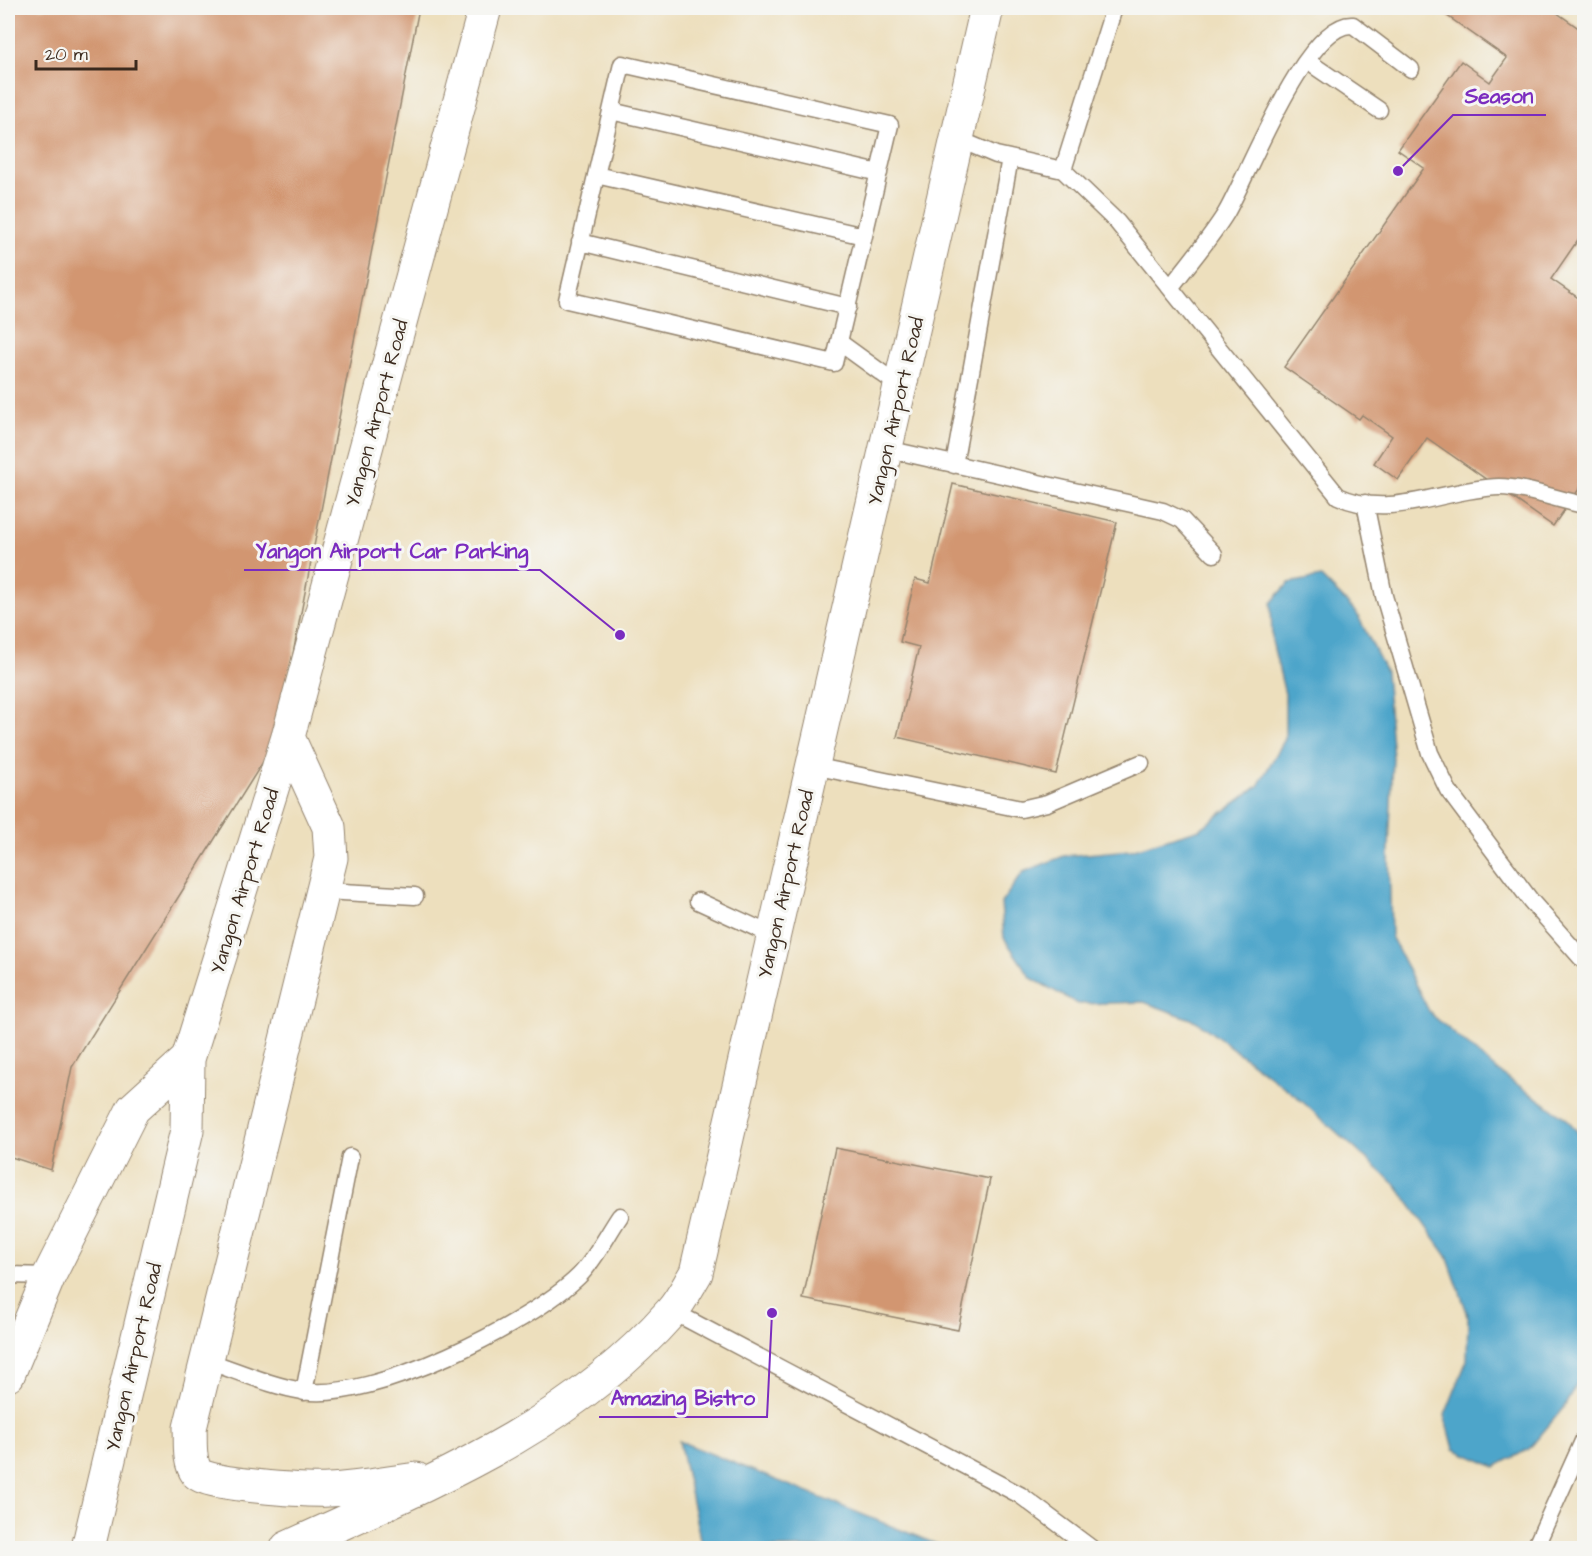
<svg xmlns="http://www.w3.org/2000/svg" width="1592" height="1556" font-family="'Architects Daughter',sans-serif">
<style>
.water{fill:#4da5ca;stroke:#446874;stroke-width:1.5}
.building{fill:#d29671}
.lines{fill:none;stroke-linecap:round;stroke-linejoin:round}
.service-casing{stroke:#94846e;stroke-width:19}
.primary-casing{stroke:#94846e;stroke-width:35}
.service{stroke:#fff;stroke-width:16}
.primary{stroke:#fff;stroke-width:33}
.labels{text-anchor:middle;stroke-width:6;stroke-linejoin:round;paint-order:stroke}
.street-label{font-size:20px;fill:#3b2a1e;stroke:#f6f6f2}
.leader{fill:none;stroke:#7b2cbf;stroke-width:2}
.callout-dot{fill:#7b2cbf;stroke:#f6f6f2;stroke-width:2}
.callout-label{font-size:21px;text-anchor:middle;font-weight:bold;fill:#7b2cbf;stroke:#f6f6f2;stroke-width:6;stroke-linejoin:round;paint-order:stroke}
</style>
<rect width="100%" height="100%" fill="#f6f6f2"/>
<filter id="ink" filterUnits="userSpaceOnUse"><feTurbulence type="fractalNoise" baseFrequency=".0167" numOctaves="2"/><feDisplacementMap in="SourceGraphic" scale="12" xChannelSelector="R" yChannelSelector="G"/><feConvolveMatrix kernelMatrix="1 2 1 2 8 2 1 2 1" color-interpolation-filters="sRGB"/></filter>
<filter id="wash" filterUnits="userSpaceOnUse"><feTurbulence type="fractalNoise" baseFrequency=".008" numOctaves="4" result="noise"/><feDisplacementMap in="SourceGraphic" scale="24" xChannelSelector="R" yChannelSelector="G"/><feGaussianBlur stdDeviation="1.35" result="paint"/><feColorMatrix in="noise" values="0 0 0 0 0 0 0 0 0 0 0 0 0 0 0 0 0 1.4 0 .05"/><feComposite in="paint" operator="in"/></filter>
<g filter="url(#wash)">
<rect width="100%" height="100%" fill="#eddfbd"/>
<path class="water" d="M1321,577L1356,612L1386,672L1393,758L1389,850L1391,936L1430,1013L1498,1071L1567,1119L1584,1140V1371L1564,1407L1529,1449L1495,1467L1454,1449L1445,1415L1467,1360L1468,1315L1447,1256L1396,1185L1296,1096L1196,1021L1144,1002L1078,1004L1031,978L1004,938L1001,903L1023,872L1064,856L1131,850L1200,829L1258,786L1285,739V694L1272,641L1271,603L1289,583Z
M679,1441L946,1548H702Z"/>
<g id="blocks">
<path class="building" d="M8,8H419L276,741L72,1067L51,1170L8,1156Z
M1436,8H1550L1584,32V231L1551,279L1584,302V482L1553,526L1427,438L1398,480L1374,463L1392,436L1362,415L1359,419L1284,367L1424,168L1398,150L1461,61L1490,82L1507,58Z
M953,484L1117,522L1056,774L897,737L919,647L900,642L915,579L930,583Z
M835,1148L990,1179L958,1330L803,1299Z"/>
</g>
</g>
<g filter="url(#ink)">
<use href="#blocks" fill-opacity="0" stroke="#94846e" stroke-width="1.5"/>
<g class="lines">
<g class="service-casing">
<path id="service" d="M1307,61L1379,110
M622,64L890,125L834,363L567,300Z
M611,111L879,173
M958,139L996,155L1063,170L1117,222L1338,496C1390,521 1446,488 1499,487C1524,487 1559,500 1584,505
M1063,170L1114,8
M596,175L864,236
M580,242L848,307
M1171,287C1189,263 1210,239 1226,213C1247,178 1306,21 1353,25L1411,69
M839,342L901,387
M887,449L1163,511L1182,520L1214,554
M954,465L1010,158
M1365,503L1384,596L1430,753L1448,790L1531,901L1584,961
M813,766L1021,809L1047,803L1141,763
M324,891L415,896
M698,901L774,936
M8,1275L49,1276
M672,1311L1020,1495L1091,1548
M207,1361C238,1371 271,1386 303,1391C371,1403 530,1324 579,1276C595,1260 607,1235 620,1216
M304,1392L350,1157
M1535,1548L1584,1439"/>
</g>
<g class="primary-casing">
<path id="primary" d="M288,737L329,827L331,858L190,1428C191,1442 188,1461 197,1473C206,1485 309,1491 328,1490C357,1489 387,1483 416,1479
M8,1375L49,1276L133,1109L188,1059
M88,1548L187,1130L188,1059L288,737L485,8
M287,1548C427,1484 567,1430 671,1312C681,1301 688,1286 696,1273L987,8"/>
</g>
<use href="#service" class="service"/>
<use href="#primary" class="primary"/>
</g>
</g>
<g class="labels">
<g class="street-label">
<text transform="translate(895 411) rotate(-77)" y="7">Yangon Airport Road</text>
<text transform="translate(376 413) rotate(-75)" y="7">Yangon Airport Road</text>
<text transform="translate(244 881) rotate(-73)" y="7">Yangon Airport Road</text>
<text transform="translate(785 884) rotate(-77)" y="7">Yangon Airport Road</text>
<text transform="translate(133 1357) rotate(-77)" y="7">Yangon Airport Road</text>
</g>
</g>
<path class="leader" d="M1398 171L1453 115H1546M620 635L540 570H244M772 1313L767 1417H599"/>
<g class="callout-dot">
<circle cx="1398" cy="171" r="6"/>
<circle cx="620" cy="635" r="6"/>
<circle cx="772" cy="1313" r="6"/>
</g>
<g class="callout-label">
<text x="1499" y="103">Season</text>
<text x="392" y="558">Yangon Airport Car Parking</text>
<text x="683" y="1405">Amazing Bistro</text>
</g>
<rect width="1592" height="1556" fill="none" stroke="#f6f6f2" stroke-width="30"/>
<path d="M36 60v9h100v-9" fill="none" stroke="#3b2a1e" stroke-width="3"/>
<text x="45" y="60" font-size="18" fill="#3b2a1e" stroke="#f6f6f2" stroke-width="4.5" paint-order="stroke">20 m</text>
</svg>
